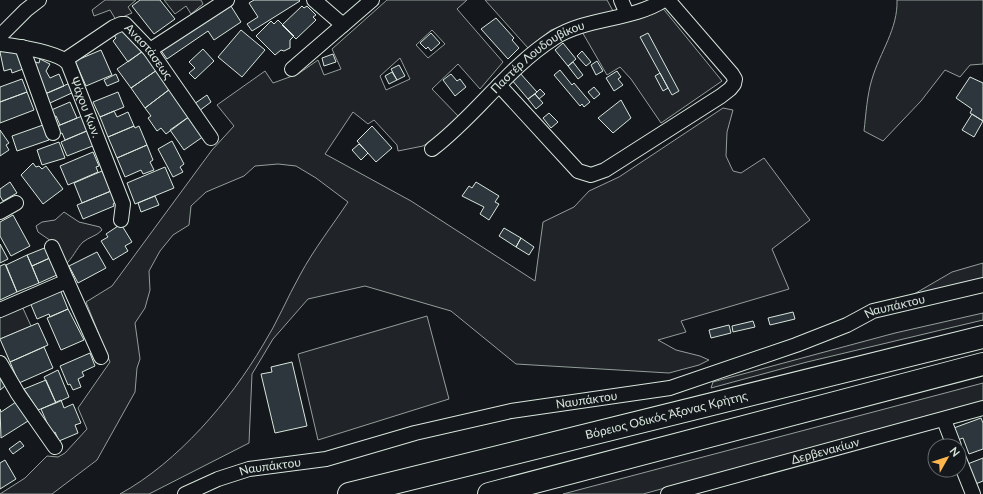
<svg xmlns="http://www.w3.org/2000/svg" width="983" height="494" font-family="Lato,sans-serif">
<style>
.green{fill:#202428;stroke:#939e99;fill-rule:evenodd}
.building{fill:#2c363c;stroke:#d8e6dc}
.lines{fill:none;stroke-linecap:round;stroke-linejoin:round}
.street-casing{stroke:#d8e6dc;stroke-width:16}
.highway-casing{stroke:#d8e6dc;stroke-width:24}
.street{stroke:#14181c;stroke-width:14}
.highway{stroke:#14181c;stroke-width:22}
.labels{text-anchor:middle;stroke-width:3;stroke-linejoin:round;paint-order:stroke}
.street-label{font-size:12px;fill:#d8e6dc;stroke:#14181c}
</style>
<rect width="100%" height="100%" fill="#14181c"/>
<path class="green" d="M105,0H136L128,7L132,13L116,20L110,10L94,16L92,10Z
M164,0H201L203,4L191,14L186,6L175,14Z
M387,0H467L457,9L503,62L480,89L458,64L432,89L461,119L439,137L423,146L398,151L397,145L374,120L368,124L353,112L325,154L411,201L535,281L543,222L574,207L589,191L619,177L723,108L733,110L727,132L726,156L733,171L741,173L764,158L810,220L772,249L789,289L681,321L686,332L658,340L676,350L700,356L709,360L699,365L669,373L516,364L451,311L365,286L308,299L273,339L252,374L249,443L149,494H120C178,462 230,401 263,345C277,323 287,298 300,275C314,249 332,226 348,202L316,178L296,166L278,164L255,166L244,176L206,192L191,206L189,225L173,235L160,251L149,271L150,290L145,308L135,323L140,359L137,368L135,392L97,460L52,494H0L25,478L47,456L58,457L65,453L87,429L78,408L110,362L86,302L112,286L212,150L234,126L217,105L265,71L273,83L298,74L318,60L324,75L341,69L332,49ZM432,30L445,44L428,58L416,45ZM400,58L410,79L386,90L380,76Z
M485,0H607L613,11L551,30L528,48Z
M897,0H983V64L970,65L960,77L945,70L921,101L883,141L864,131C866,114 867,95 872,79C880,52 898,29 897,0Z
M661,6L722,81L661,123L631,79L620,67L607,75L581,30Z
M64,212L79,222L100,227L102,230C97,236 89,237 83,242C76,249 73,258 65,265L54,243L38,232L36,226L42,222L55,220Z
M983,263V279L909,297L952,272Z
M21,304L31,326L0,339V313Z
M983,313V320L807,362L711,388L713,382L895,333Z
M427,316L449,399L318,440L298,354Z
M983,383V401L643,494H563Z"/>
<path class="building" d="M140,0H160L175,19L154,34L132,6Z
M254,0H299L300,1L252,31L247,24L258,17L249,3Z
M229,3L241,22L214,40L208,31L167,59L160,49Z
M302,6L304,8L307,6L316,15L313,17L316,20L296,39L282,25Z
M496,18L514,38L512,40L519,48L508,59L481,29Z
M278,20L294,36L290,40V48L284,51L281,50L275,55L256,36L271,21L274,24Z
M126,26L143,51L128,62L113,41L116,38L114,35Z
M241,30L265,50L242,77L218,57Z
M431,33L440,43L431,51L428,47L426,49L420,43Z
M648,33L679,91L672,95L640,37Z
M563,43L576,59L568,66L555,50Z
M16,47L23,69L12,73L11,69L4,71L0,52Z
M203,49L214,61L195,79L189,73L195,68L189,62Z
M101,50L112,75L86,86L75,61Z
M143,51L157,70L131,88L117,69Z
M582,51L591,62L586,66L577,56Z
M333,54L336,62L324,66L322,58Z
M40,59L50,64L46,71L50,78L59,74L64,86L45,94L31,61L39,63Z
M597,61L603,71L596,75L591,65Z
M573,62L583,75L578,79L568,66Z
M399,65L405,76L397,80L391,69Z
M157,70L170,89L145,108L131,88Z
M560,70L572,85L574,83L590,102L584,107L582,104L580,106L554,75Z
M617,71L621,77L618,79L623,85L614,91L606,78Z
M392,72L397,80L389,84L385,76Z
M519,72L537,92L528,99L511,79Z
M660,73L668,88L663,91L655,76Z
M116,74L119,81L107,86L104,80Z
M451,74L457,81L460,79L466,87L455,96L443,80Z
M970,77L983,83V121L970,113L972,109L956,98Z
M22,79L27,92L0,102V87Z
M70,83L74,92L50,103L45,94Z
M594,87L600,94L594,99L588,92Z
M170,89L190,116L166,134L161,128L157,131L148,118L151,116L145,108Z
M540,89L545,94L539,99L535,94Z
M27,92L34,110L0,123V102Z
M118,92L124,107L100,117L93,102Z
M535,94L543,103L536,109L528,99Z
M207,95L211,102L199,111L194,104Z
M621,100L631,118L613,133L598,118Z
M70,102L77,118L60,125L56,116L52,118L49,111Z
M114,111L117,117L128,112L134,126L108,137L100,117Z
M549,113L558,122L551,128L543,118Z
M972,114L983,121L974,137L962,130Z
M82,116L89,130L65,140L62,133L56,135L53,128Z
M190,116L204,136L184,150L170,130Z
M43,125L49,140L17,151L12,136Z
M134,126L135,128L139,126L147,145L117,158L108,137Z
M372,126L392,148L376,162L357,141Z
M0,130L9,143L6,145L9,150L0,156Z
M89,130L95,145L67,156L61,142Z
M172,141L184,164L180,167L183,172L173,177L158,149Z
M59,142L65,158L42,165L37,150Z
M359,144L368,153L361,160L352,150Z
M147,145L153,160L150,162L154,170L143,174L141,170L125,177L117,158Z
M93,152L99,166L96,167L98,172L68,185L60,166Z
M33,163L36,167L39,166L42,169L46,166L63,189L43,204L21,175Z
M165,167L174,188L135,204L127,183Z
M102,171L111,191L82,203L74,183Z
M10,182L17,193L3,201L0,196V189Z
M476,182L499,196L495,202L499,204L489,220L480,214L484,207L462,196L469,186L472,188Z
M111,191L116,202L113,204L114,206L83,219L77,205Z
M155,196L159,205L141,212L138,203Z
M13,215L30,246L11,256L0,236V222Z
M121,224L132,242L125,246L128,251L113,260L101,241L108,237L106,234Z
M504,228L521,238L516,247L499,236Z
M521,238L534,247L529,255L516,247Z
M0,244L8,259L0,263Z
M47,247L52,257L32,266L27,255Z
M97,252L106,268L78,283L69,266Z
M27,255L39,283L17,292L6,265Z
M52,257L59,274L39,283L32,266Z
M5,264L17,292L0,300V266Z
M59,287L68,309L50,317L49,314L37,319L29,300Z
M68,309L84,340L61,350L47,318Z
M793,312L795,319L770,325L768,318Z
M753,321L755,327L733,332L732,326Z
M38,323L48,345L10,362L0,339Z
M729,325L731,333L711,338L709,330Z
M44,347L53,368L19,383L10,362Z
M90,353L95,366L82,372L84,376L78,379L81,387L73,390L70,384L68,385L60,366Z
M292,362L307,426L275,433L261,374L272,372L271,367Z
M58,370L69,397L56,403L44,377Z
M0,378L5,386L0,390Z
M46,380L56,403L38,410L24,389Z
M61,400L64,408L73,404L81,423L75,425L78,433L59,441L55,432L52,434L41,409Z
M16,402L28,421L1,438L0,409L1,412Z
M981,418L983,423V449L969,454L963,438L955,441L951,429Z
M20,441L24,446L13,454L9,449Z
M983,458V481L973,485L965,465Z
M5,460L16,479L0,489V463Z"/>
<g class="lines">
<g class="street-casing">
<g id="street">
<path d="M314,0L343,25"/>
<path d="M621,0L627,14"/>
<path d="M0,36L26,10L39,0"/>
<path id="s1" d="M0,44C15,46 58,52 68,63L123,204L121,220"/>
<path d="M22,47L53,133"/>
<path d="M150,50L227,0"/>
<path id="s2" d="M65,60L114,27L121,24H125L150,50L211,138"/>
<path d="M292,69L372,0"/>
<path d="M499,85L578,171L591,175L605,170L721,96L730,89L734,84L735,79L732,74L668,0"/>
<path id="s3" d="M432,149C476,116 507,68 554,38C587,17 631,21 664,0"/>
<path d="M0,212L16,203"/>
<path d="M52,247L67,281"/>
<path d="M0,310L67,281L101,357"/>
<path d="M0,363L18,394L55,447"/>
<path d="M944,420L954,446"/>
<path d="M959,459L973,494"/>
<path id="s4" d="M185,494L218,479L249,469L326,459L415,433L511,411L670,388L796,345L847,325L873,311L983,285"/>
<path id="s5" d="M668,494L983,408"/>
</g>
</g>
<g class="highway-casing">
<g id="highway">
<path id="s6" d="M349,494L983,337"/>
<path d="M489,494L983,364"/>
</g>
</g>
<use href="#street" class="street"/>
<use href="#highway" class="highway"/>
</g>
<g class="labels">
<g class="street-label">
<text dy="4" stroke="none"><textPath href="#s2" startOffset="107">Αναστάσεως</textPath></text>
<text dy="4" stroke="none"><textPath href="#s3" startOffset="141">Παστέρ Λουδουβίκου</textPath></text>
<text dy="4" stroke="none"><textPath href="#s1" startOffset="119">Ψάχου Κων.</textPath></text>
<text dy="4" stroke="none"><textPath href="#s4" startOffset="738">Ναυπάκτου</textPath></text>
<text dy="4" stroke="none"><textPath href="#s4" startOffset="414">Ναυπάκτου</textPath></text>
<text dy="4" stroke="none"><textPath href="#s6" startOffset="327">Βόρειος Οδικός Άξονας Κρήτης</textPath></text>
<text dy="4" stroke="none"><textPath href="#s5" startOffset="163">Δερβενακίων</textPath></text>
<text dy="4" stroke="none"><textPath href="#s4" startOffset="90">Ναυπάκτου</textPath></text>
</g>
</g>
<g transform="translate(947 458) rotate(51)"><circle r="19" fill="#14181c" stroke="#626a69"/>
<path d="M0-3L7 15L0 10L-7 15Z" fill="#ffb74d"/>
<text y="-6" font-size="11" font-weight="bold" text-anchor="middle" fill="#d8e6dc">N</text>
</g>
</svg>
